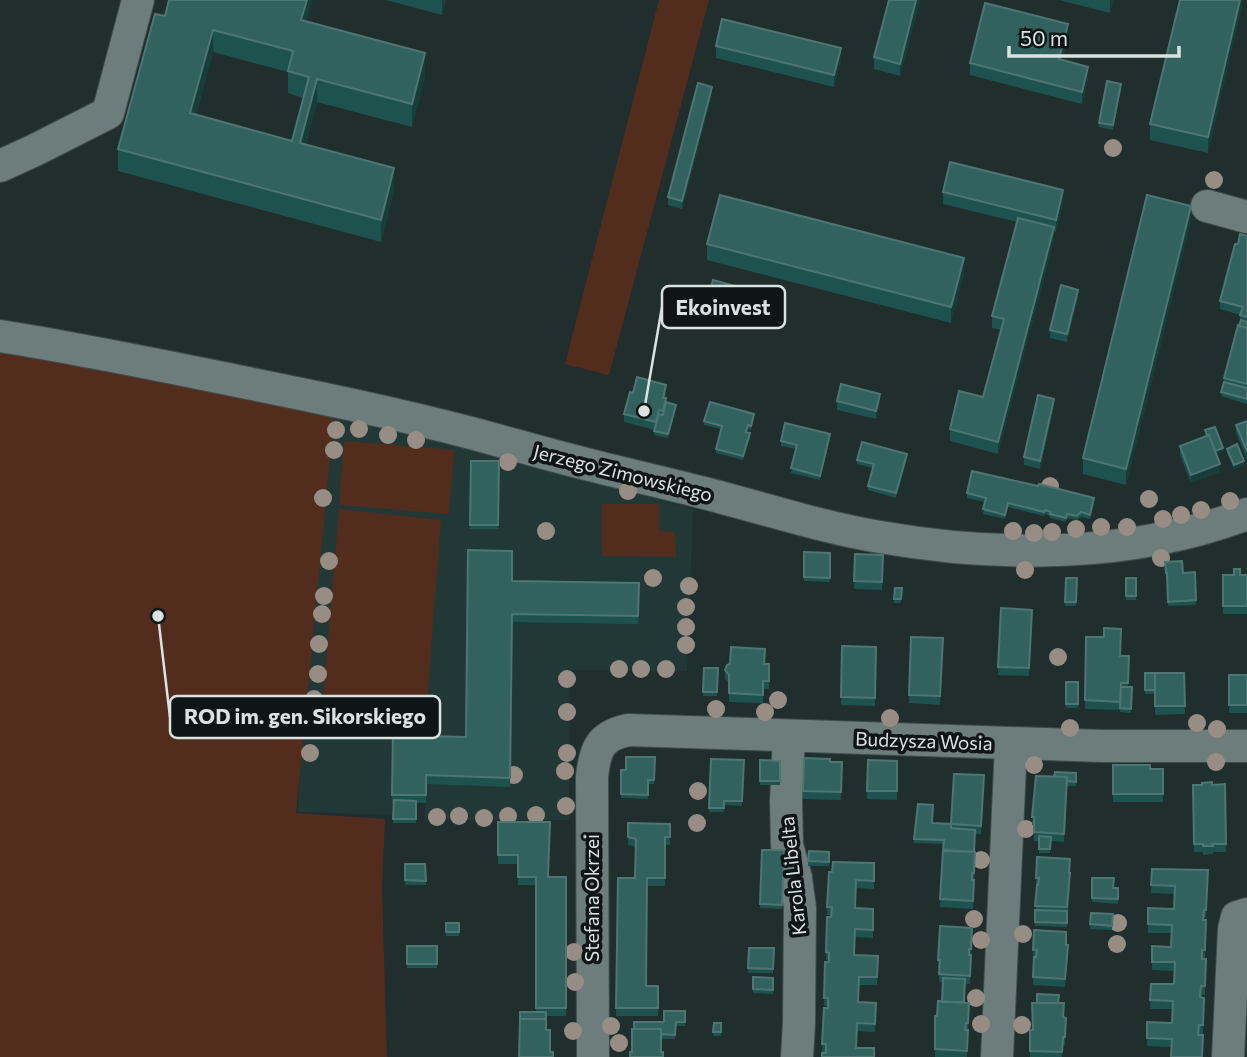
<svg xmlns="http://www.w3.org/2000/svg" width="1247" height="1057" font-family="Commissioner,sans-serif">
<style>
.built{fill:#213836}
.green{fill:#522d1d}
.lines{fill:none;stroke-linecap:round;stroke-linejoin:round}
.minor-casing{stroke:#3f4c4a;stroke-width:34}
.minor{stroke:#6d7d7c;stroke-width:32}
.tree{fill:#988d85}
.wall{fill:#1e524e;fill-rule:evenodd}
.shaded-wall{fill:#163d3a}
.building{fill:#32625e;stroke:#4d7673;stroke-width:2;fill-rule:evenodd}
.labels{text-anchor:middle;stroke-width:7;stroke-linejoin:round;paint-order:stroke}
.street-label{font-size:19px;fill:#dae3e2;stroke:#0f1515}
.leader{fill:none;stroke:#dae3e2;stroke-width:2.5}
.callout-dot{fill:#dae3e2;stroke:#0f1515;stroke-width:2.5}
.callout{fill:#0f1515;stroke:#dae3e2;stroke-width:2.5}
.callout-label{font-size:21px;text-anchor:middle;font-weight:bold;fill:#dae3e2}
</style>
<rect width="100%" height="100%" fill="#202e2d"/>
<path class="built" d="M334,418L466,447L693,509L687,671L570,670L569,820H425V803H394L393,815L297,812L309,665Z"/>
<path class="green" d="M659,0H709L609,375L565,364Z
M0,353L259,397L334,418L296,813L385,819L382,889L387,1057H0Z
M344,441L454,450L449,514L339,505Z
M602,504H659V531L675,532L676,557L602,556Z
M339,509L441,520L425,728L321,721Z"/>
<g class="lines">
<g class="minor-casing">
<path id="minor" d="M0,166L35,150L108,113L138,0
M1207,206L1247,217
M0,336C70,347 139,361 208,375C296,393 384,410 471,433C512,444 553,456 594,466C630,475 665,483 700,492C760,507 820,527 880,537C1001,558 1131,558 1247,514
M789,736L786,801L787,845L796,878L800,908L799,1023L797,1057
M593,1057L592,777C595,749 600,736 628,730L1102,746H1247
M997,1057L1011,744
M1228,1057L1234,929L1237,917L1247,914"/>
</g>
<use href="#minor" class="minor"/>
</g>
<g class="tree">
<circle cx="1113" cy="148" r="9"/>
<circle cx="1214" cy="180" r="9"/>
<circle cx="359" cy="429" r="9"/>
<circle cx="336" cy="430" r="9"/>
<circle cx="388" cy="435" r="9"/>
<circle cx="416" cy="440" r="9"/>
<circle cx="334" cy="450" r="9"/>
<circle cx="508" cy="462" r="9"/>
<circle cx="1050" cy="486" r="9"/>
<circle cx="628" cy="491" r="9"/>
<circle cx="323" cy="498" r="9"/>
<circle cx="1149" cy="499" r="9"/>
<circle cx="1230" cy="501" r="9"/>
<circle cx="1201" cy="510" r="9"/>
<circle cx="1181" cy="515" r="9"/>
<circle cx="1163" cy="519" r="9"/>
<circle cx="1101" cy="527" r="9"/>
<circle cx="1127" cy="527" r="9"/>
<circle cx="1076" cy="529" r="9"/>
<circle cx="546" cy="531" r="9"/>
<circle cx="1013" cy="531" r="9"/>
<circle cx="1052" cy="532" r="9"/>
<circle cx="1034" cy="533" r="9"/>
<circle cx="1161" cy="558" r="9"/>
<circle cx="329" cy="561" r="9"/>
<circle cx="1025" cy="570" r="9"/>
<circle cx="653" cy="578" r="9"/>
<circle cx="689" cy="586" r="9"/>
<circle cx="324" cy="596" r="9"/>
<circle cx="686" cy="607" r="9"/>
<circle cx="322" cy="614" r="9"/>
<circle cx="686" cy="627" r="9"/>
<circle cx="319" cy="644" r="9"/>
<circle cx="686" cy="645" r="9"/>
<circle cx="1058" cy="657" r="9"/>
<circle cx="619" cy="669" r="9"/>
<circle cx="641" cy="669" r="9"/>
<circle cx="666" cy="669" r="9"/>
<circle cx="318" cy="674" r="9"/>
<circle cx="567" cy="679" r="9"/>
<circle cx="314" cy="699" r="9"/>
<circle cx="778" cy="700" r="9"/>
<circle cx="716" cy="709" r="9"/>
<circle cx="567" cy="712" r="9"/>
<circle cx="765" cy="712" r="9"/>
<circle cx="890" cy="718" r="9"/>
<circle cx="1197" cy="723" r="9"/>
<circle cx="1070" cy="728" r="9"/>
<circle cx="1217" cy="729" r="9"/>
<circle cx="310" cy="753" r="9"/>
<circle cx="567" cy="753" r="9"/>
<circle cx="1216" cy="762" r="9"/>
<circle cx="1034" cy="765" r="9"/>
<circle cx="565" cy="771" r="9"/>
<circle cx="514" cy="775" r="9"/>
<circle cx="698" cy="791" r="9"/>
<circle cx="566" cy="806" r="9"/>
<circle cx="536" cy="815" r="9"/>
<circle cx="459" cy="816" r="9"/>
<circle cx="508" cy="816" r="9"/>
<circle cx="437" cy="817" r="9"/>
<circle cx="484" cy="818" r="9"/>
<circle cx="697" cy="823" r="9"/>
<circle cx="1026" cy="829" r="9"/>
<circle cx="981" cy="860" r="9"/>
<circle cx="974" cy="919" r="9"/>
<circle cx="1118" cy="923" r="9"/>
<circle cx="1023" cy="934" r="9"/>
<circle cx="981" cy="940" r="9"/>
<circle cx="1117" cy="944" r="9"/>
<circle cx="574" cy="952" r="9"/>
<circle cx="575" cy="982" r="9"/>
<circle cx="976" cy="998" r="9"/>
<circle cx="981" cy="1024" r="9"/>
<circle cx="1022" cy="1025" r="9"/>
<circle cx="611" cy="1026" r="9"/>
<circle cx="573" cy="1031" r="9"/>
<circle cx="619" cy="1043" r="9"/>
</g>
<path class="wall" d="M386,0H446L442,15Z
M889,0H920L900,76L874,69V57Z
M1059,0H1113L1110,13Z
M1243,0L1208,153L1150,140V124Z
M165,16L307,22L425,76L412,127L317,102L306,144L394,190L381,242L118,171V149ZM213,52L288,72V93L303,98L292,141L196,115Z
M1068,36L1062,60L1088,79L1082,104L970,75V63Z
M716,46L841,60L834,87L716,58Z
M1121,88L1113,130L1099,127V123Z
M712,95L682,209L668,205V197Z
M943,192L1063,202L1056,232L1054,231V239L998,454L950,441V429L983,397L1001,330L992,328V316L1017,222L943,204Z
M1191,221L1126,485L1083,474V458Z
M1247,236V404L1221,396L1224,378L1240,322V315L1220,309V301L1238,244Z
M707,244L964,274L951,323L707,260Z
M1078,298L1067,342L1050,338V330Z
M707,300L778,306L772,326L707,308Z
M633,393H666L665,398L666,402L676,409L668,438L654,435L655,430L624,422V414Z
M837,401L880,402L876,419L837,410Z
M1054,407L1040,469L1024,465V457Z
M754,418L751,430L748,429L747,432L750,437L743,460L716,453V449L721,429L704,425V421Z
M1247,421V459L1236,433V425Z
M1205,430L1223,452L1216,454L1220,472L1191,483L1180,455V446L1206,436Z
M830,438L820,480L791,473L796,449L781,446V441Z
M1227,449L1244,465L1234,469L1227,453Z
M907,458L896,498L868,490V486L873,468L857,464V460Z
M471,461H499L498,529H470Z
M967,493L1094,502L1090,519L1081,517L1077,520L1067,518L1066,522L1050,518V516L1045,514L1044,516L1008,507L1005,519L983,514L985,502L967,498Z
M804,552L830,553V582L804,581Z
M855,554L883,555L882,590L854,589Z
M1165,562L1183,573L1195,572L1196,605L1168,606L1167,578H1166Z
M1223,575H1247V614H1223Z
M1077,578L1076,606H1065V602Z
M1126,578H1136V600H1126Z
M512,581L639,583L638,624L512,622L510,787L426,784V803H416V823H393L394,803H392L393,731L427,736L466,737Z
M895,588H902L901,603H894Z
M1001,608L1032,618L1029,676L998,675Z
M911,637L943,638L940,705L909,703Z
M1086,637L1120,656H1129L1128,687H1132L1131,713L1120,712V710L1085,709Z
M842,646L876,647L875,706L841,705Z
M765,664H769V689H763V703L729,702V683L725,679V670Z
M704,668H718L717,696H703Z
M1145,673H1184L1185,714L1155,715V694H1145Z
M1229,675H1247V713H1229Z
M1066,682H1078V708H1066Z
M655,757L654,784H648V799L621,798V770H626Z
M804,758L830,762H842L841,800L803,799Z
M711,759L744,760L742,806L724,805V812H709Z
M760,760L780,761V785H760Z
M897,761V800L867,799V791Z
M1113,765L1150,769H1163V802H1113Z
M1076,773V786H1067L1064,842L1051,841L1050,853H1039V841H1034V825H1032L1035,793L1054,777Z
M984,784L981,834H975L974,852L975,861L973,909L940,907L944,844L914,843V839L932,823L951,824Z
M1225,784L1226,852H1213V854L1203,855V852H1194L1193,785Z
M498,822L548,877H566V1016H546L519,1057L536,1012V885H518V864H498Z
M628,823L670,824V845H665V886H647L646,986H658V1016H616L618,878H635L636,847L628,845Z
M762,850H784L782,909L760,908Z
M809,851L829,852V866H808Z
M874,863V889L856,888V908L873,909V938L855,937V955L878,956L877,985H859L858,1002L876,1003L875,1032L857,1031L826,1053L822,1052L824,1008H828V1006H824L825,962H829V961L826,960L827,917H831V915H827L829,872Z
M405,864H425L426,885H405Z
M1152,869L1208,870L1206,918H1204V920H1206L1205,958H1202V959H1206L1205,995H1201V997L1204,998L1203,1034H1199L1172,1047L1147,1046V1022L1172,1023L1173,1009H1150L1151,984H1174V971L1152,970V946L1171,947L1172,933H1148V908L1174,909L1175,894L1151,893Z
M1069,873L1070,882L1067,927L1035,926L1036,878Z
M1113,888H1118V904L1092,902V898Z
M1091,913L1113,914L1112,930L1090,929Z
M446,923H459V936H446Z
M972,928L970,984H965L964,1002L969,1003L967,1057H935V1016H937L942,1002L943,983L939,982V968H938V960Z
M1066,945L1068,953L1065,987L1033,985L1034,958H1033V950Z
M407,946H437V968H407Z
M749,948H774L773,973H748Z
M773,978V994L753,993V989Z
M1059,1003L1064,1017L1066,1018L1065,1045H1063L1062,1057H1030V1030H1033Z
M685,1011V1026H676L675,1039H661L632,1052L664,1022Z
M714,1023H721V1036H713Z"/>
<path class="shaded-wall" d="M307,0H313L301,42V20Z
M442,0H446L442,15Z
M916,0H920L900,76V64Z
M1110,0H1113L1110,13Z
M1240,0H1243L1208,153V137Z
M1068,24V36L1059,72V59Z
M213,30V52L190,136V113Z
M841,48V60L834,87V75Z
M425,53V76L412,127V104Z
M1088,67V79L1082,104V92Z
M317,79V102L300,165V143Z
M712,87V95L682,209V201Z
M394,168V190L381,242V220Z
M1063,190V202L1056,232V220Z
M1191,206V221L1126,485V469Z
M1054,227V239L998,454V442Z
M964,258V274L951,323V307Z
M1078,290V298L1067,342V334Z
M778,298V306L772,326V318Z
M880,394V402L876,419V411Z
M1054,399V407L1040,469V461Z
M676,405V409L668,438V434Z
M830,434V438L820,480V476Z
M1223,448V452L1214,455V451Z
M907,454V458L896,498V493Z
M1244,461V465L1234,469V465Z
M1220,464V472L1191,483V475Z"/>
<path class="building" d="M169,0H307L301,20L425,53L412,104L317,79L300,143L394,168L381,220L118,149L155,14L165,16ZM213,30L293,51L288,71L309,77L292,141L190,113Z
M889,0H916L900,64L874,57Z
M1180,0H1240L1208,137L1150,124Z
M985,3L1068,24L1059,59L1088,67L1082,92L970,63Z
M722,19L841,48L834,75L716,46Z
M1107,81L1121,84L1113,125L1099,123Z
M698,83L712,87L682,201L668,197Z
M950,162L1063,190L1056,220L943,192Z
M720,195L964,258L951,307L707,244Z
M1147,195L1191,206L1126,469L1083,458Z
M1018,218L1054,227L998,442L950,429L959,391L983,397L1004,319L992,316Z
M1240,234L1247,236V317L1240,315L1243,307L1220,301L1235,244H1238Z
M713,280L778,298L772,318L707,300Z
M1061,285L1078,290L1067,334L1050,330Z
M1241,320L1247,322V328L1239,326Z
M1238,325L1247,328V384L1224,378Z
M637,377L666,385L663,398H666L663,411L659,410L656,422L624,414L630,392L633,393Z
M1224,382L1247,388V399L1221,392Z
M841,384L880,394L876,411L837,401Z
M1038,395L1054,399L1040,461L1024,457Z
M666,402L676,405L668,434L654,431L659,414L663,415Z
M710,402L754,414L751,426L748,425L746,432L750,433L743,456L716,449L722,426L704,421Z
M1247,421V451L1236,425Z
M785,423L830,434L820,476L791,468L797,445L781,441Z
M1215,427L1223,448L1215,451L1209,435H1207L1205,430Z
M1209,435L1220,464L1191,475L1180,446Z
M862,442L907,454L896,493L868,486L874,464L857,460Z
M1237,444L1244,461L1234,465L1227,449Z
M471,461H499L498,525H470Z
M972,471L1038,486L1039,484L1094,498L1090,515L1081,512L1077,516L1067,514L1066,518L1050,514L1051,512L1045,510L1044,512L1008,503L1005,515L983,509L986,498L967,493Z
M468,550L512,551V581L639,583L638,616L512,614L510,778L426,775V795H392L393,731H427V736L466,737Z
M804,552L830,553V578L804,577Z
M855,554L883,555L882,582L854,581Z
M1182,561L1183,573L1195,572L1196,600L1168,602L1167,573H1166L1165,562Z
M1234,569H1240V575H1247V606H1223V575H1234Z
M1066,578H1077L1076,602H1065Z
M1126,578H1136V596H1126Z
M895,588H902L901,599H894Z
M1001,608L1032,610L1029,668L998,667Z
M1104,628L1121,629L1120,656H1129L1128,683H1121L1120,702L1085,700L1086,637H1104Z
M911,637L943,638L940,696L909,695Z
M842,646L876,647L875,698L841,697Z
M731,647L765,649L764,664H769V681H763V695L729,693V675L725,670L727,665L730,664Z
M704,668H718L717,692H703Z
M1145,673H1156H1155V690H1145Z
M1155,673H1184L1185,706H1155Z
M1229,675H1247V705H1229Z
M1066,682H1078V704H1066Z
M1121,687H1132L1131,709L1120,708Z
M626,757H655L654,780H648V795L621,794V770H626Z
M804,758L830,759V762H842L841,792L803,791Z
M711,759L744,760L742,801H724V808H709Z
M760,760L780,761V781H760Z
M868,760L897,761V791H867Z
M1113,765H1150V769H1163V794H1113Z
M1055,772L1076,773V782L1067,781V777H1054Z
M954,774L984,775L981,826L951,824Z
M1036,776L1067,777L1064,834L1034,832V817H1032Z
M1212,782V785L1225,784L1226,844H1212L1213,846H1203V844H1194L1193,785H1202V783Z
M394,800L416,801V819H393Z
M918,804L933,805L932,823L951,824V828L975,830L974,852L943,851L944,840L914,839Z
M498,822H550L548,877H566V1008H536V877H518V855H498Z
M628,823L670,824V837H665V878H647L646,986H658V1008H616L618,878H635L636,839L628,837Z
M1039,836L1051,837L1050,849H1039Z
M762,850H784L782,905L760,904Z
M943,850L975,852L974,873H972V880H974L973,901L940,899Z
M809,851L829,852V862L808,861Z
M1037,857L1070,859L1069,873H1070L1067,907L1035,906L1037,885H1038L1039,878H1036Z
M833,862L874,863V881L856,880L855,908L873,909V930L855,929L854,955L878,956L877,977H859L858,1002L876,1003L875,1024L857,1023L856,1048H874V1057H822V1053H826V1044H822L824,1008H828V998H824L825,962H829V953L826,952L827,917H831L832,907H827L829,872H832Z
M405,864H425L426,881L405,880Z
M1152,869L1208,870L1206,910H1204L1203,920H1206L1205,950H1202V959H1206L1205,986H1201L1200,997L1204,998L1203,1025H1199L1198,1035H1203L1202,1057H1171L1172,1039L1147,1038V1022L1172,1023L1173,1001L1150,1000L1151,984H1174L1175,962H1152V946L1171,947L1172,925L1148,924V908L1174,909L1175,886L1151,885Z
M1092,878H1114L1113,888H1118V899L1092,898Z
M1035,910L1067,911V923L1035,922Z
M1091,913L1113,914L1112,926L1090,924Z
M446,923H459V932H446Z
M940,926L972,928L971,949H969V955H971L970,976L939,974L940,960H938Z
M1034,930L1066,932V945H1068L1065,979L1033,977L1034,957H1036L1037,950H1033Z
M407,946H437V964H407Z
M749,948H774L773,969L748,968Z
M753,977L773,978V990L753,989Z
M943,978L965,979L964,1002H942Z
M1037,994L1059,995L1058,1003H1037Z
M938,1001L969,1003L968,1023H966L965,1030H968L967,1051L935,1049V1016H937Z
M1032,1003H1064L1063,1017L1066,1018L1065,1037H1063L1062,1052L1030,1051V1030H1033Z
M664,1011H685V1022H676L675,1035L661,1034V1029H634V1022H664Z
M520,1012H546V1019H520Z
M520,1019H546V1030H550V1052H553V1057H519Z
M714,1023H721V1032H713Z
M632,1029H661V1052H663V1057H630V1052H632Z"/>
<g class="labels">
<g class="street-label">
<text transform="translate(623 473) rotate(14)" y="7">Jerzego Zimowskiego</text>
<text transform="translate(924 741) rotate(2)" y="7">Budzysza Wosia</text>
<text transform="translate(793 876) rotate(-96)" y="7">Karola Libelta</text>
<text transform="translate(592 898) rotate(-90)" y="7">Stefana Okrzei</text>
</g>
</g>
<path class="leader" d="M644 411L662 307M158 616L170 717"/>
<g class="callout-dot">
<circle cx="644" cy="411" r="7"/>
<circle cx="158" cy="616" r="7"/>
</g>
<g class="callout">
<rect x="662" y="286" width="123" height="42" rx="7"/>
<rect x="170" y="696" width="270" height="42" rx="7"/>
</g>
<g class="callout-label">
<text x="723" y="315">Ekoinvest</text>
<text x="305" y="724">ROD im. gen. Sikorskiego</text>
</g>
<path d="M1009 46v10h170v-10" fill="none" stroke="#dae3e2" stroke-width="3.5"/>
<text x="1020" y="46" font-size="21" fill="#dae3e2" stroke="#0f1515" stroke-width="5" paint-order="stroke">50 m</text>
</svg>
